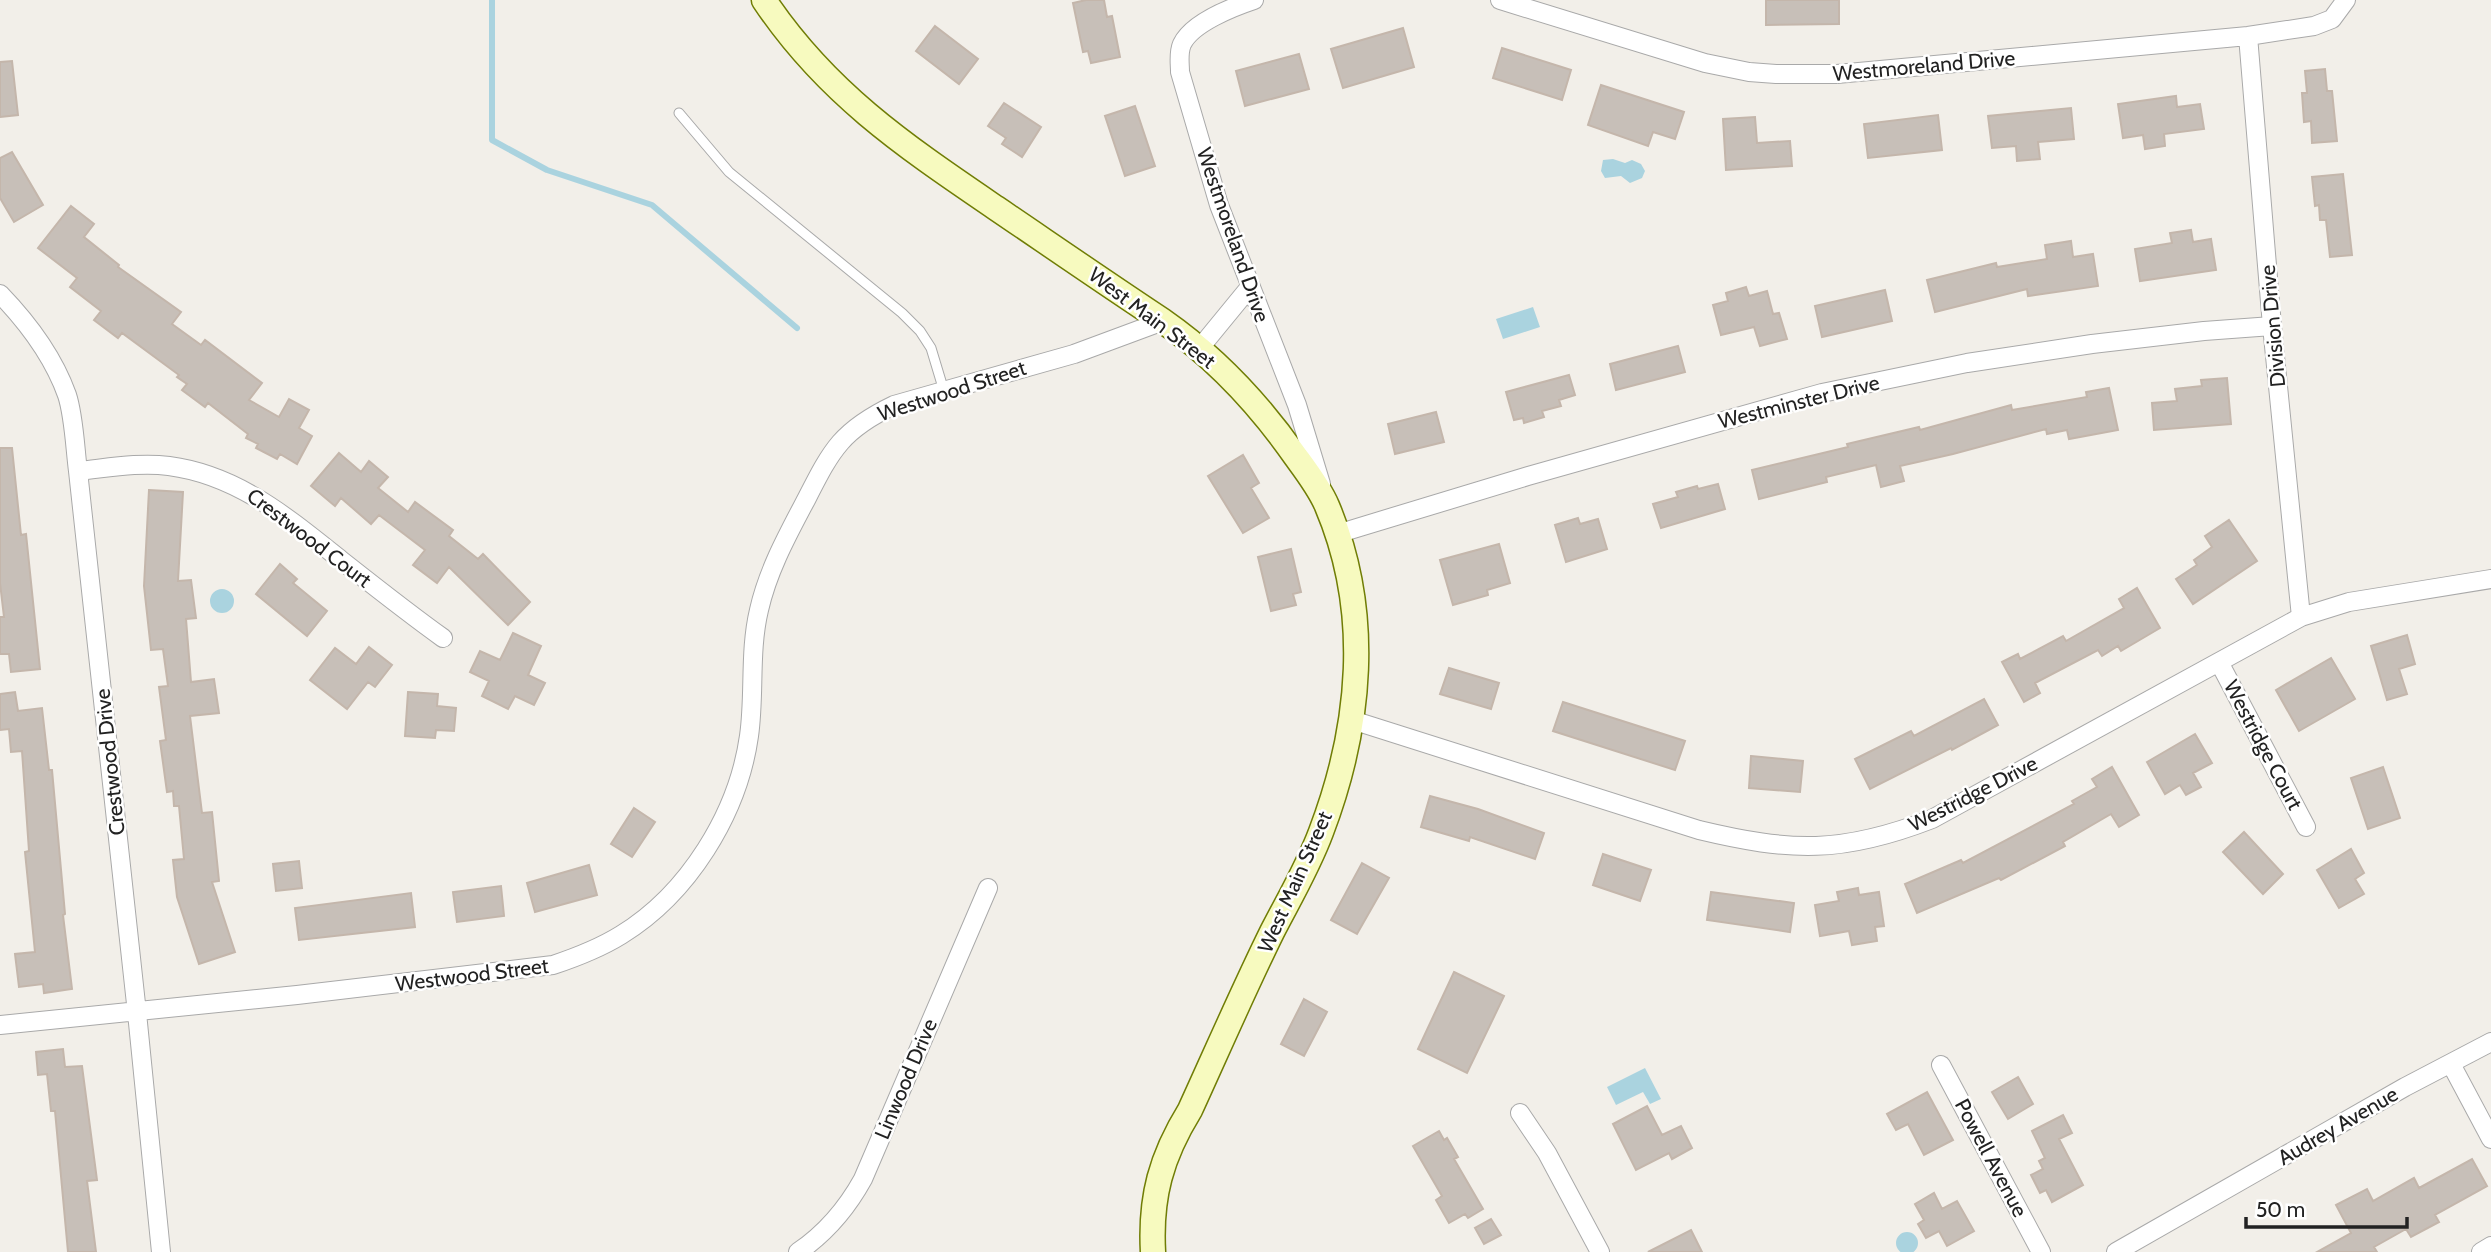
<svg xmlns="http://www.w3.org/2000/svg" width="2491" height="1252" font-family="Cabin,sans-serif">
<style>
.water{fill:#aad3df}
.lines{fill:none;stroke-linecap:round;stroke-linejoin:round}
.stream{stroke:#aad3df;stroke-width:6}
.building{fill:#c7bfb8;stroke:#c4b6ab;stroke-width:2}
.lane-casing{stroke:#a9a9a9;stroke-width:11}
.street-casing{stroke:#a9a9a9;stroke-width:20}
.secondary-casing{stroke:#707d05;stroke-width:27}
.lane{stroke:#fff;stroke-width:9}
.street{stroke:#fff;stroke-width:18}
.secondary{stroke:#f7fabf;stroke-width:24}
.labels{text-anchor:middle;stroke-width:5;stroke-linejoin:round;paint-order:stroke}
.street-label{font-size:21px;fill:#222;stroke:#fff}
</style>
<rect width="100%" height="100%" fill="#f2efe9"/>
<path class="water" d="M1613,159L1625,163L1632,160L1641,164L1645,171L1642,178L1630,183L1621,176L1605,178L1601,171L1603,160Z
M1533,307L1540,327L1503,339L1496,319Z
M210 601a12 12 0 1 1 24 0a12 12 0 1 1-24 0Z
M1645,1068L1661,1099L1650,1104L1643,1092L1616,1105L1607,1087Z
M1896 1243a11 11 0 1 1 22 0a11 11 0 1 1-22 0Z"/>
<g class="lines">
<path class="stream" d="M492,0V140L547,170L652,205L797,328"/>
</g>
<path class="building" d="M1086,0H1104L1107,17L1112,16L1120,57L1091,63L1088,51L1083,52L1073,3Z
M1766,0H1839V24L1766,25Z
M935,26L978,59L959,84L916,51Z
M1403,28L1414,67L1343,88L1331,49Z
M1502,48L1571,70L1562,100L1493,78Z
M1299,54L1309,89L1245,106L1236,71Z
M12,61L18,115L0,117V62Z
M2325,69L2327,91H2332L2337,141L2312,143L2311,121L2304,122L2302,93H2307L2305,71Z
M1601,85L1684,112L1675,139L1653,132L1648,146L1588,125Z
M2176,96L2177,107L2200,104L2204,129L2164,134L2165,146L2145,149L2143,135L2123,138L2118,104Z
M1004,103L1041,127L1022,157L1002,144L1006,138L988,126Z
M1135,106L1155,166L1125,176L1105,116Z
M2071,108L2074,139L2038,142L2040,159L2017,161L2016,146L1992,148L1988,116Z
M1938,115L1942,150L1868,158L1864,124Z
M1755,117L1757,143L1790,141L1792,166L1726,170L1723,119Z
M12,152L43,205L14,222L0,198V158Z
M2343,174L2352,255L2330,257L2326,220H2320L2319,205L2315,206L2312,177Z
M71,206L94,224L84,237L119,265L118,267L181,312L172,324L201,345L205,340L262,383L249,400L279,417L289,399L309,410L299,428L312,436L297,464L280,454L277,459L256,448L258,444L246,438L248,434L208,403L205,407L182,390L187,384L177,377L179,375L122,333L118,338L94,320L101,311L70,287L77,278L38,248Z
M2191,230L2193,242L2211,239L2216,270L2140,281L2135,249L2172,243L2170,233Z
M2071,241L2073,257L2093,254L2098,286L2028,296L2027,289L1935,312L1927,280L1996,263L1997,267L2047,259L2045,245Z
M1746,287L1749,296L1767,291L1773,314L1779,313L1787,339L1760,346L1754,327L1721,335L1713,305L1728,301L1726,293Z
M1885,290L1892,321L1822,337L1815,306Z
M1678,346L1685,372L1616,390L1610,364Z
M1569,375L1575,395L1559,400L1561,406L1542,411L1544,417L1524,423L1523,418L1514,420L1506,392Z
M2227,378L2231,424L2154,430L2152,403L2177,401L2175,389L2202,386L2201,380Z
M2109,388L2118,430L2069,439L2067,430L2047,434L2046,429L1953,454L1900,466L1904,481L1881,487L1876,465L1826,477L1827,482L1759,499L1752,470L1848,447L1847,444L1919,427L1920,430L2011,405L2012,410L2087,397L2086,392Z
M1436,412L1444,442L1395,454L1388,424Z
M0,448H12L21,535L26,534L40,669L11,672L9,654H0V617H4L0,583Z
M339,453L361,472L369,461L388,477L378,488L408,512L415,502L453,530L449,536L478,559L483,554L530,602L508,625L449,567L437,583L413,565L425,550L379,515L371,524L341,498L335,506L311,486Z
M1243,455L1259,483L1251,488L1269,518L1243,533L1208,476Z
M1718,484L1725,509L1661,528L1653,504L1678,497L1676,492L1697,486L1698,489Z
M149,490L183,492L178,581L191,580L196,618L186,619L191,682L214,679L219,713L190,716L202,813L212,812L219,881L212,882L235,952L199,964L177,897L173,860L184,859L179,806H174L173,791L167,792L160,741L166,740L159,687L168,686L163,649L151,650L144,586Z
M1578,518L1580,524L1598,519L1607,549L1566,562L1555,525Z
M2229,520L2257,561L2193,604L2176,579L2197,565L2194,560L2212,547L2205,536Z
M1499,544L1510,583L1487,590L1488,595L1453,605L1440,560Z
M1291,549L1301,592L1293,594L1296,605L1271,611L1258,557Z
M280,564L297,579L293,583L327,611L307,636L256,594Z
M2137,588L2160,628L2121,651L2118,646L2102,656L2098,650L2035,683L2040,693L2024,702L2002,662L2018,654L2020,659L2063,636L2066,641L2124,608L2119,599Z
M513,633L541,646L528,675L545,683L534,705L515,696L508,709L482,696L489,681L470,672L480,651L500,660Z
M2407,635L2415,664L2399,669L2407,694L2387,700L2371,646Z
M369,647L392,665L375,687L368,682L347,709L310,680L335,648L356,664Z
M2331,658L2355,699L2299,731L2276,690Z
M1449,668L1499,683L1491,709L1440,694Z
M15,692L18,711L42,708L49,770H52L65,914L63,915L72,989L44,993L43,984L19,987L15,954L35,952L25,852L29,851L22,751L11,752L9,729L0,730V694Z
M408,692L438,694L437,706L456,708L454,731L436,730L435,738L405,736Z
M1984,699L1998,725L1952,750L1951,748L1870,789L1855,759L1911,731L1914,736Z
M1563,702L1685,741L1675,770L1553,731Z
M2195,734L2212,763L2193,773L2201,787L2186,795L2180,785L2165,794L2147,762Z
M1751,756L1803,761L1800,792L1749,788Z
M2112,767L2139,815L2119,827L2111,814L2063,842L2065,846L2001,880L1999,878L1917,913L1905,884L1961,860L1963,863L2074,804L2072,801L2097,787L2092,779Z
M2383,767L2400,818L2368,829L2351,778Z
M1430,796L1478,809L1544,833L1535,859L1470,837L1469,841L1421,827Z
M634,808L655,822L632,857L611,844Z
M2244,832L2283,874L2263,894L2223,852Z
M2351,849L2364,873L2355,879L2364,894L2339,908L2317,870Z
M1603,854L1651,870L1640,901L1593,885Z
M299,861L302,888L276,891L273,864Z
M1362,863L1389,878L1357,934L1331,920Z
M589,865L597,895L535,912L527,883Z
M501,886L504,916L457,922L453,892Z
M1858,888L1859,895L1879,892L1884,926L1875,927L1877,941L1852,945L1849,931L1820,936L1815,905L1839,901L1837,892Z
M1711,892L1794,903L1790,932L1707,920Z
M411,893L415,927L299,940L295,908Z
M1454,972L1504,996L1467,1073L1418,1049Z
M1304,999L1327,1012L1304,1056L1281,1044Z
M63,1049L65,1067L82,1066L97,1180L87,1181L96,1252H68L55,1111H51L47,1074L38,1075L36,1052Z
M2018,1077L2033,1104L2008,1119L1992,1092Z
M1927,1092L1953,1140L1924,1155L1908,1124L1896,1130L1887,1114Z
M1647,1106L1662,1135L1681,1126L1692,1148L1672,1159L1669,1153L1636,1170L1613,1124Z
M2063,1115L2072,1133L2059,1139L2083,1185L2052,1202L2046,1190L2040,1193L2031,1175L2043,1169L2039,1161L2045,1158L2032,1131Z
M1439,1131L1444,1140L1447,1138L1458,1157L1454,1159L1483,1209L1468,1218L1465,1214L1449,1223L1436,1200L1442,1196L1413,1146Z
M2472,1159L2487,1186L2435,1215L2439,1222L2411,1237L2406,1229L2374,1247L2377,1252H2317L2351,1233L2336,1205L2367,1189L2373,1201L2414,1178L2419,1188Z
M1934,1193L1942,1209L1957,1201L1974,1231L1947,1246L1939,1231L1926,1238L1918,1224L1924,1220L1915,1204Z
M1491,1219L1501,1235L1484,1244L1475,1228Z
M1691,1230L1702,1252H1648Z"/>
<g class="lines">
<g class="lane-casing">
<path id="lane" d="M679,113L729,172L902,313L920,331L931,348L944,391"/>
</g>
<g class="street-casing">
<path id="street" d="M1254,0C1233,7 1192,23 1182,44C1178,53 1180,63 1180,72L1219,205L1297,405L1321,484
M1500,0L1705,63L1749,72L1776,74H1837L2248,36L2314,26L2332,19L2346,0
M2248,36L2272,326L2301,617
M0,294C28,323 53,356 67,395C74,416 75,448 78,471L137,1013L161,1252
M1199,349L1249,288
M78,471C108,468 139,462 169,466C238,475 288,518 341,560C374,586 408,613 443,638
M1337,534L1528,476L1822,393L1967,363L2092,344L2204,331L2272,326
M2219,662L2306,827
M1352,720L1699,830C1791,852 1842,854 1932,819L2301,617L2349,602L2491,579
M0,1025L297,995L553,965C577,957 600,948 621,935C688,894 738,814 749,736C755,694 749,652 759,610C768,570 788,534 807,498C832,449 842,430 894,405L1074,354L1163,321
M2451,1064L2491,1139
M1941,1065L2041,1252
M1520,1113L1547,1153L1600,1252
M798,1252C826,1233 847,1208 863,1179L988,888
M2116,1252L2405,1087L2491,1042
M2481,1252L2491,1246"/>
</g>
<g class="secondary-casing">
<path id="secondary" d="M764,0C826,93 905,146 996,208C1052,246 1107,284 1163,321C1216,358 1259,404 1296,457C1307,472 1320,489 1327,506C1372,612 1361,727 1321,832C1308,867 1289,899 1272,932C1243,991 1217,1051 1190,1110C1161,1157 1150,1197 1153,1252"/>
</g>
<use href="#lane" class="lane"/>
<use href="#street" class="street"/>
<use href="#secondary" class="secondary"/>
</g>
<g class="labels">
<g class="street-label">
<text transform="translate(1924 66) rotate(-5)" y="7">Westmoreland Drive</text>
<text transform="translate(1233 235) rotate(71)" y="7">Westmoreland Drive</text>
<text transform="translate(1152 318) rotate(37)" y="7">West Main Street</text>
<text transform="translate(2273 326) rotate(-95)" y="7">Division Drive</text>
<text transform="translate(952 391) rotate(-18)" y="7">Westwood Street</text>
<text transform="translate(1799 402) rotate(-14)" y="7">Westminster Drive</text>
<text transform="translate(309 538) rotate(37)" y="7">Crestwood Court</text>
<text transform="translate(2263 745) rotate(62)" y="7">Westridge Court</text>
<text transform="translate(110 762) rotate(-96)" y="7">Crestwood Drive</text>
<text transform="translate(1973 794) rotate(-27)" y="7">Westridge Drive</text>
<text transform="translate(1295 882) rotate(-66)" y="7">West Main Street</text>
<text transform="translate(472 975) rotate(-7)" y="7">Westwood Street</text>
<text transform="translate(906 1079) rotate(-67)" y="7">Linwood Drive</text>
<text transform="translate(2338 1126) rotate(-30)" y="7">Audrey Avenue</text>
<text transform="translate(1991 1158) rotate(62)" y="7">Powell Avenue</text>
</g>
</g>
<path d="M2246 1217v10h161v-10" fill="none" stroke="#222222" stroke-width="3.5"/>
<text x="2256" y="1217" font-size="21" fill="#222222" stroke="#ffffff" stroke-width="5" paint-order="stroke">50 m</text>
</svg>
